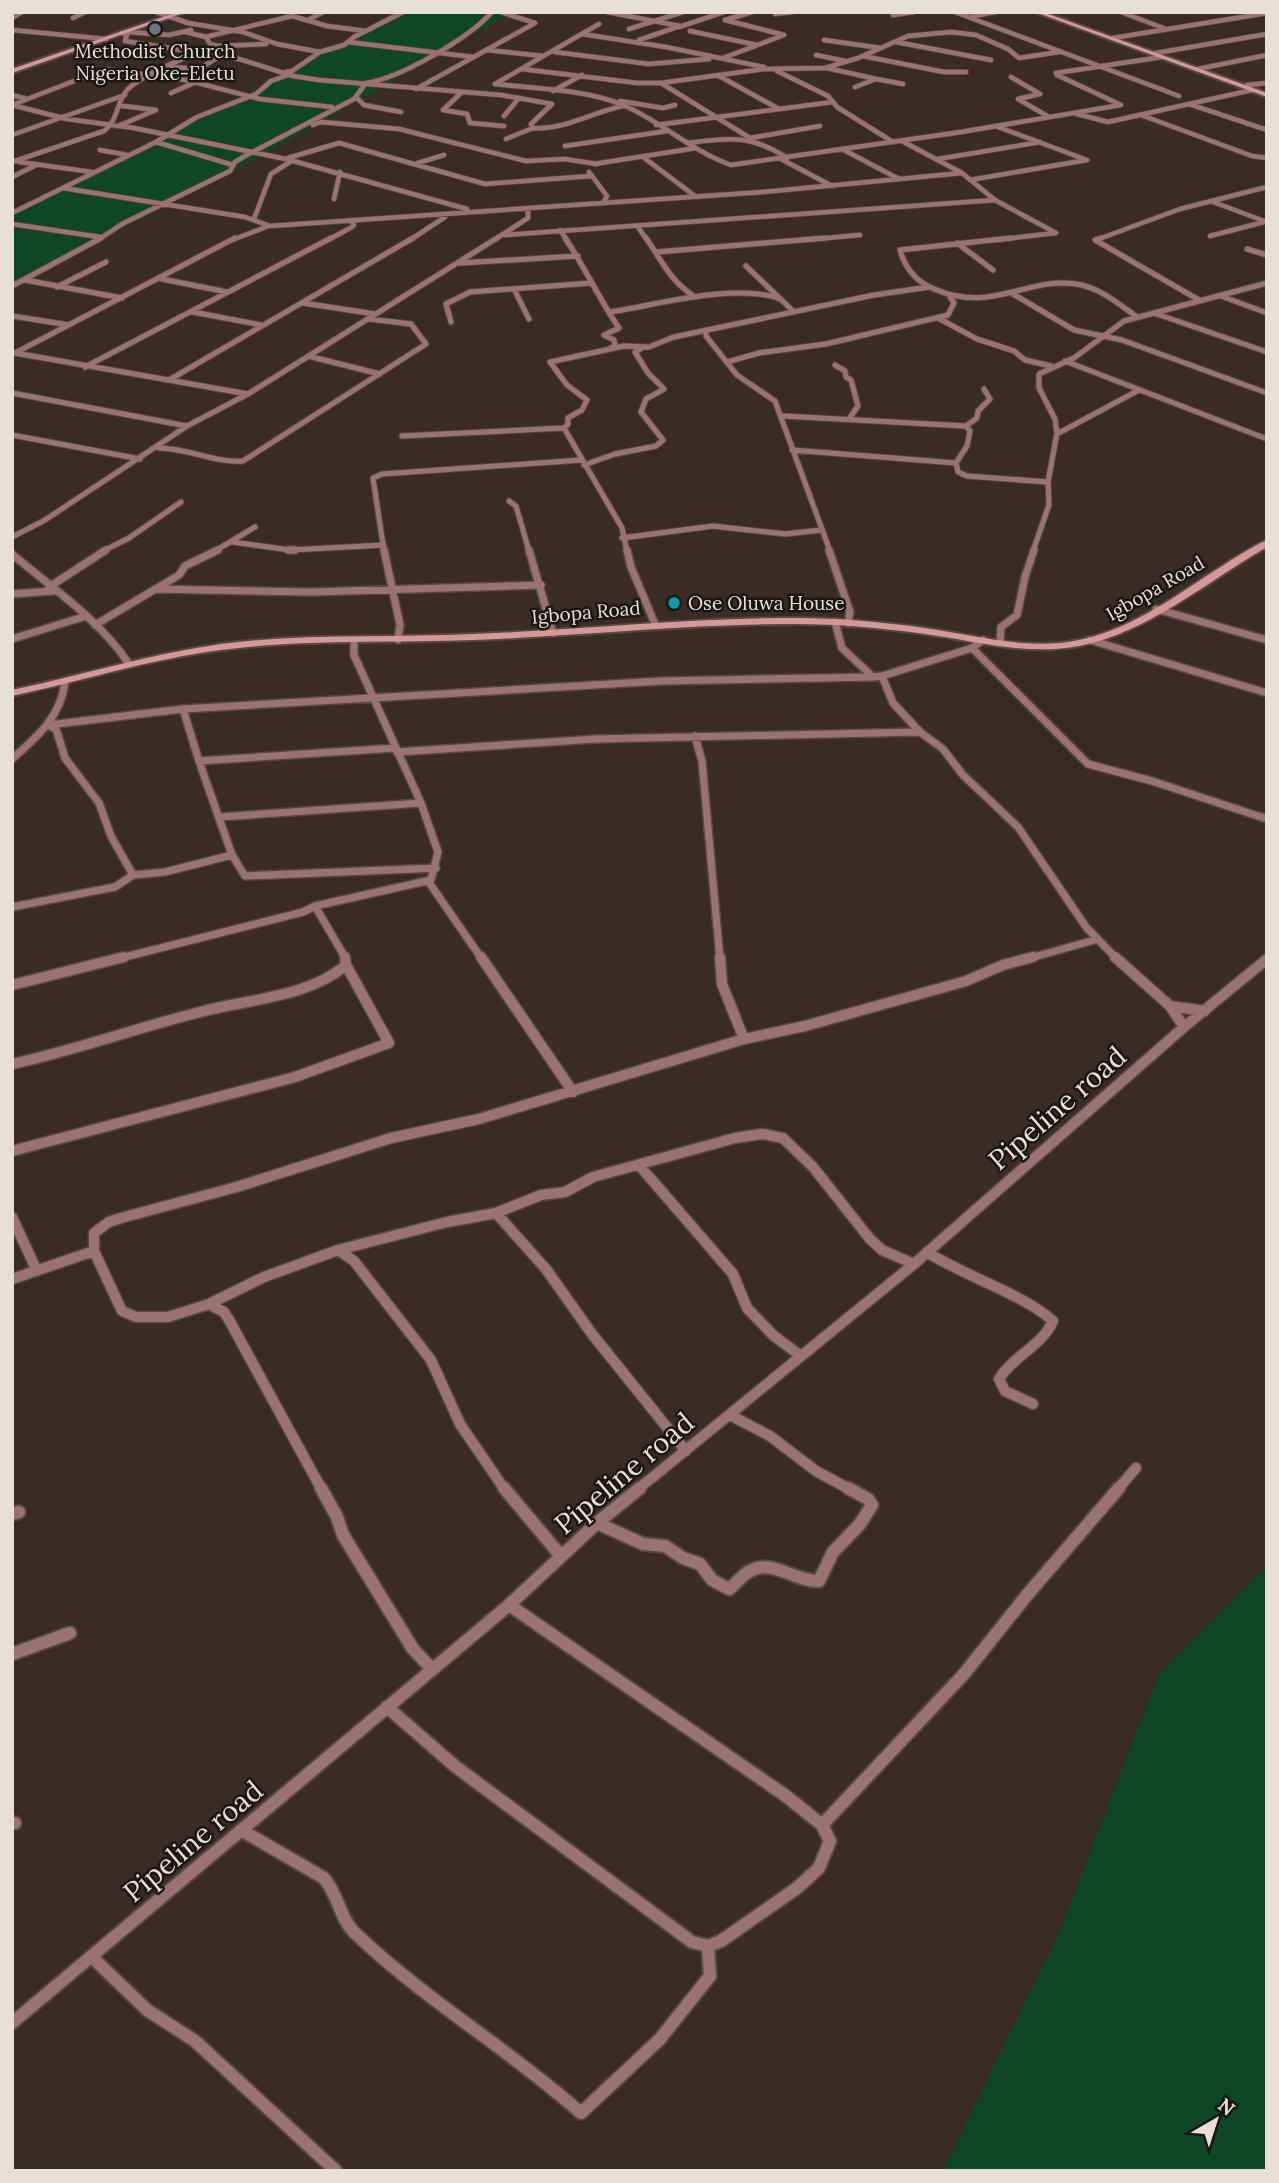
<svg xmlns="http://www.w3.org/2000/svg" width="1279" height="2183" font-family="Lora,serif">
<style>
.green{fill:#0f4725}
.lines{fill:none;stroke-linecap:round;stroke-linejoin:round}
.street-far4-casing{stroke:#564941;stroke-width:6}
.street-far3-casing{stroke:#564941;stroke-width:7}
.street-far2-casing{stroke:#564941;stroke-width:10}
.street-far1-casing{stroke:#564941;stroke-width:13}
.street-casing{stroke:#564941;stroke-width:16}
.secondary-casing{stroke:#564941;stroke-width:4}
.street-far4{stroke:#9a7272;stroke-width:4.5}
.street-far3{stroke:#9a7272;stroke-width:5}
.street-far2{stroke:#9a7272;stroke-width:7}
.street-far1{stroke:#9a7272;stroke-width:10}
.street{stroke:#9a7272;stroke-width:12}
.secondary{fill:#d79798;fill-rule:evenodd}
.worship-dot{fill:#6b7280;stroke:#1c1612;stroke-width:2.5}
.culture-dot{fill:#0f9aa8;stroke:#1c1612;stroke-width:2.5}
.labels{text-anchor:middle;stroke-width:5;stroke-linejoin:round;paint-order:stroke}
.far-poi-label{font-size:19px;fill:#e8dfd9;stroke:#1c1612}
.far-street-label{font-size:19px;fill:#e8dfd9;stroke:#1c1612}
.near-street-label{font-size:28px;fill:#e8dfd9;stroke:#1c1612}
</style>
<rect width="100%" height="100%" fill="#3a2c24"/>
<path class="green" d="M400,12H513L252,161L12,287V213L254,90Z
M1267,1566V2171H936L945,2166L1059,1933L1159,1674Z"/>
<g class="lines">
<g class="street-far4-casing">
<path id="street-far4" d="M156,12L188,23L243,32L277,44L320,52
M607,12L680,26L639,40
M955,12L1179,96
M1121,12L1166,29
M775,14L792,12
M893,15L914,12
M969,17L995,12
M12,18L22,12
M73,18L85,12
M310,19L323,12
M679,27L724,12
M629,29L683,12
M12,30L106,39
M690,31L757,45
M127,32L169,35L191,30
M186,32L206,37L210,44L217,46L266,44
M122,33L127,35L125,41L239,59L293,76L319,80L501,95L552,104L531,124L533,128L506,139
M582,34L666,47L764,67
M206,37L292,16L327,26L366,31
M1113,38L1267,13
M824,40L881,48
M348,42L473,57
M896,42L991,60
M487,50L543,56
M555,52L649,64L709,59
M1156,53L1267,34
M816,55L845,61
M863,56L944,72H966
M723,58L784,35L725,20L752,12
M170,67L199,69L220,56
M827,68L876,79L855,87
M522,69L637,83H661L764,69L825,68L858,58L908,36L951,32L976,35L1008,49L1019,58L1059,52
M1198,69L1267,55
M777,71L828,96L837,107L893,142
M285,72L292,71L320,52L344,45L354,37L403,12
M1057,75L1056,73L1162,57
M719,76L779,109
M1011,77L1040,94L1018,99L1049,117
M876,79L903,84
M661,83L750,138L820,126
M495,84C537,89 583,89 623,105C661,121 691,151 731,165L961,132L1121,105L1057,75
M495,84L599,24
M1247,85L1267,83
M416,89L535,23L501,12
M553,91L582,75
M171,93L196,82
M461,93L443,110L467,114L470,123L504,126
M12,95L27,99
M356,97L364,105L401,112
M620,101L663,108L675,105
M1189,104L1267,130
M12,105L67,119L134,128L286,159L467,209
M12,105L105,69L186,80L260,99L332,107
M1077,114L1108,122L1252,90
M1141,115L1252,156L1267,158
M504,116L519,98
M313,125L321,122L399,129L526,161L565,159L597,164
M656,125L833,102
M118,126L156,110L123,106
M533,128C565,130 592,112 623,106
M12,135L125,95
M902,141L962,173L995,200L1056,233L995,240
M156,142L233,165
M687,143C728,138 751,134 787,158
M565,146L667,131
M842,149L899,179
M100,150L127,155
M643,157L695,196
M288,158L339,143L485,184L591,176
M781,159L832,186
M938,159L1040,142
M12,162L104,131C119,120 116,101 128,89C146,72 193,54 217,46
M19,162L92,172
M418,163L444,155
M594,164L696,148
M589,172L607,196L603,203
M12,177L36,165
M970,180L1087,160L998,127
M63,188L245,217L270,226L763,192L962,173
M334,199L340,172
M1213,202L1267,222
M12,213L156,142L197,117L256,94L271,81L291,74
M254,219L271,174L293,160
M12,224L100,237
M638,227L647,240
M560,230L567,240
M505,235L995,200
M1210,236L1264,222
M98,240L122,224L230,171L235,162L245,156L354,99L366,83C401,78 469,38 492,12
M232,240L266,227
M328,240L352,227L354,225L351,221
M410,240L445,217V214
M494,240L528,218V208
M804,240L860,235
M1096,240L1180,209L1267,187"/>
</g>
<g class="street-far3-casing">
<path id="street-far3" d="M565,238C585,267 599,299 619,328L604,335L614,340L615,346L609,349
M646,238C663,262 669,280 695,297
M1011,238L900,250C905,268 917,282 934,289C993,314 1024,277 1076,284C1099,287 1119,304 1137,317
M1101,238L1095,240L1199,300
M957,243L993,270
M1247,249L1267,255
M657,252L825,238
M460,263L578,256
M746,266L794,312
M162,279L227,292
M25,280L122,298
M12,286L101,238
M57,287L106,262
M514,289L529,319
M1013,294L1074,330L1122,340L1267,393
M1221,296L1267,313
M303,303L375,314
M193,312L261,325
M610,312C656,305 738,282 780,299
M1154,313L1267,352
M12,316L69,325
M938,318L977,339L1014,351L1025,360L1051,366
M451,322L446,304L470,292L591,283
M706,331V336L737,375L775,401L830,551
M15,353L235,238
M15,353L248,394
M308,356L380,374
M1065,361L1267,439
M727,362L759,353L826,344L948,315L954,303L950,297
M835,365L845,371L846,377L851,380L858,406L849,419
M85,367L331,238
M169,380L413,238
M984,389L990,399L978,411L977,418L966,426L970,431L967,446L956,463L958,472L967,476L1048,482
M12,393L187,426
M783,416L966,426
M1057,434L1139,390
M12,435L140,459
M402,436L564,428
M159,448C188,448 214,463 243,461L426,344L411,324L369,319
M792,450L956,463
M584,465L615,454L656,446L663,440L641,412L646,399L664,389L648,373L635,352L642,348
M509,501L516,506L529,551
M12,537L45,520L187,426L248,394L497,238
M622,538L713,526L785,534L822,530
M232,542L290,550L384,545
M103,551L129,538L181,502
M215,551L255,527
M384,551L373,478L382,474L581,460
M627,551L622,528L564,428L568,424V418L582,410L587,400L567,385L550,362L624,346L649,347L674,337L874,295L929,287
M1033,551L1049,505L1048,482L1057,433L1055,419L1039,388V374L1074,358L1124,321L1267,283"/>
</g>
<g class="street-far2-casing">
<path id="street-far2" d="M288,550H295
M384,550L400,625L398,640
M529,550L553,633
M627,550L631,567L655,624
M829,550L850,612L848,623
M12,554C52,588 100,620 129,664
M49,587L106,550
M156,589L312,592L541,585
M12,594L53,591
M1156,609L1267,640
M835,622L842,648L873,677L882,676L893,703L920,732L943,749L963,775L1018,827L1086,927L1117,959
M95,625L179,575L185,566L218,550
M12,639L83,617
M1090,640L1267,693
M1000,642L1001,627L1017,615L1025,577L1034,550
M972,648L1088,764L1152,781L1267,819
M882,676L972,648L983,640
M183,709L662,681L873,677
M48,725L183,709L199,761L395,748
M695,736L702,761L720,959
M397,752L596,739L920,732
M12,759C37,737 61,717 65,682
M219,817L421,803
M232,855L245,876L436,868
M133,875L165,872L232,855L199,761
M428,881L482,959
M315,906L346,959
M12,907L115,887L133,875L111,836L99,803L65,758L56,729L48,725
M117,959L303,912L315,906L431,880L438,852L421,803L354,655V641
M1027,959L1098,939"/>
</g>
<g class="street-far1-casing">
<path id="street-far1" d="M481,957L573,1092
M720,957L722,984L744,1039
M1115,957L1170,1006L1184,1027
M12,985L124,957
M1170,1006L1205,1011
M12,1064C77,1050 139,1027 204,1011C250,999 309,997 346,965L345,957
M12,1151L295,1077L389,1043L346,965
M639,1165L733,1274L747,1308L774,1336L801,1356
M496,1213L546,1269L592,1334L686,1451
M12,1217L36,1269
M338,1250L354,1261L431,1360L460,1424L505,1490
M927,1252C964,1276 1023,1294 1053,1321C1042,1346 1013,1356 999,1379L1005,1391L1033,1404
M914,1264L882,1250L870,1239L813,1167L783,1138L762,1134L735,1138L593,1177L565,1192L541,1195L496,1213L447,1222L338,1250L264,1277L209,1304L168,1317H136L122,1311L94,1251V1233L109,1222L121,1218L240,1186L391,1138L479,1119L744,1039L805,1026L966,981L1003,965L1033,957
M12,1279L94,1251
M209,1304L224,1312L228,1318L322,1490
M730,1415L770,1436L816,1471L851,1490
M637,1490L914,1264L1184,1027L1267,959
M1117,1490L1136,1468"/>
</g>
<g class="street-casing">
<path id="street" d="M321,1488L337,1517L343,1535L413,1649L432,1669
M504,1488L561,1556
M12,1514L19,1512
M597,1523L643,1544L665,1546L683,1558L700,1564L712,1580L729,1589C736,1584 742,1575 750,1571C771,1558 796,1582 819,1581L833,1552L860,1524L872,1505L868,1499L848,1488
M12,1654L70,1633
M387,1707L456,1767L692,1942L708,1946L721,1941L797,1888L819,1868L830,1841L822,1825L786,1796L509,1605
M12,1823H15
M822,1825L964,1674L1027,1595L1119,1488
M241,1830L324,1878C338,1894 340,1919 355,1933C425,2000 509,2049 581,2113L660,2039L710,1976L708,1946
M92,1957L147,2010L195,2041L336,2171
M12,2023L509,1605L597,1523L640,1488"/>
</g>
<g class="secondary-casing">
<path id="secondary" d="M178,12H186L12,73V69Z
M1035,12H1043L1267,93V97Z
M1267,540V547C1206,582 1149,632 1079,646C1028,656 975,641 925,634C882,628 839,624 796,624C688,624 581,636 473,640C389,643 304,639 221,650C150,659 82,681 12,696V690C82,675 150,654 221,644C304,633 389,638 473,634C581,630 688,618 796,618C839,618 882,622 925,628C975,635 1028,651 1079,640C1128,630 1170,600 1211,573C1229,562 1247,549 1267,540Z"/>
</g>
<use href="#street-far4" class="street-far4"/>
<use href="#street-far3" class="street-far3"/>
<use href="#street-far2" class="street-far2"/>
<use href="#street-far1" class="street-far1"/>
<use href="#street" class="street"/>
<use href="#secondary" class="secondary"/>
</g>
<circle class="worship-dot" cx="155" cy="29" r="7"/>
<circle class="culture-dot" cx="674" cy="603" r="7"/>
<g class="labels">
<g class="far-poi-label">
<text x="155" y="58">Methodist Church<tspan x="155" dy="22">Nigeria Oke-Eletu</tspan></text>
<text x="688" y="610" text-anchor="start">Ose Oluwa House</text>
</g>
<g class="far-street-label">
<text transform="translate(1155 588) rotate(-30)" y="7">Igbopa Road</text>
<text transform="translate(586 612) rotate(-5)" y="7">Igbopa Road</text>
</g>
<g class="near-street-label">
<text transform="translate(1057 1108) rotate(-41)" y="10">Pipeline road</text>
<text transform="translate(624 1473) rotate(-40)" y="10">Pipeline road</text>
<text transform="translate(193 1841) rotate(-40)" y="10">Pipeline road</text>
</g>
</g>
<rect width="1279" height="2183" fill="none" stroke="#e8dfd9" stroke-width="28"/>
<g transform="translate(1216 2120) rotate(39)" stroke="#1c1612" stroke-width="5" paint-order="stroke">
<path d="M0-5L12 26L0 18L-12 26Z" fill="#e8dfd9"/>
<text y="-10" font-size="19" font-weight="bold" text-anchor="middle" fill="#e8dfd9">N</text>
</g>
</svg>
